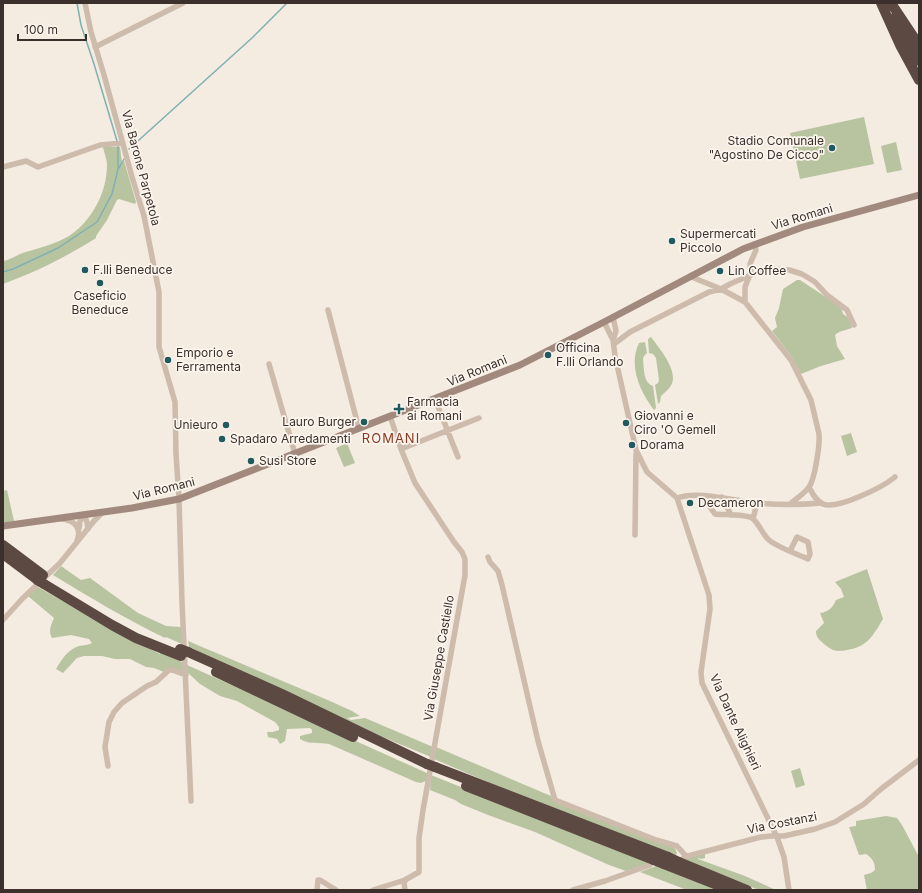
<svg xmlns="http://www.w3.org/2000/svg" width="922" height="893" font-family="Inter,sans-serif">
<style>
.green{fill:#b8c4a0}
.lines{fill:none;stroke-linecap:round;stroke-linejoin:round}
.stream{stroke:#7fb0b2;stroke-width:1.5}
.street{stroke:#cdbbac;stroke-width:5.5}
.secondary{stroke:#a18a7d;stroke-width:7}
.highway{stroke:#5c4a42;stroke-width:10}
.highway-bridge{stroke:#5c4a42;stroke-width:10}
.poi-dot{fill:#1f5a5e;stroke:#fbf5ee;stroke-width:1.5}
.labels{text-anchor:middle;stroke-width:3.5;stroke-linejoin:round;paint-order:stroke}
.poi-label{font-size:12px;fill:#3b302b;stroke:#fbf5ee;text-anchor:start}
.street-label{font-size:12px;fill:#3b302b;stroke:#fbf5ee}
.neighbourhood-label{font-size:13px;letter-spacing:1px;fill:#8c3b22;stroke:#fbf5ee}
</style>
<rect width="100%" height="100%" fill="#f4ebe1"/>
<path class="green" d="M864,117L874,164L800,179L790,133Z
M896,142L902,170L887,173L881,146Z
M103,147H120L122,163L124,161L136,202L135,204L119,199L117,200L107,220L96,236V238C64,258 38,271 3,284V261C9,260 14,257 20,254C35,249 56,244 69,236C92,221 107,192 107,165C107,159 104,153 103,147Z
M797,280H800L841,307L843,314L849,318L852,328L839,332L835,335L837,346L845,359L821,366L801,374L792,357L772,331L777,327L775,318L779,308L783,289Z
M651,337C659,348 681,373 670,387C668,390 664,393 661,396L660,402L658,404L655,385L658,383L659,380L656,358L653,354L649,353L648,339Z
M645,342L647,353L644,356L643,359C644,367 643,383 653,386L656,408L654,410C640,391 628,366 639,343Z
M851,433L857,452L847,456L841,436Z
M347,443L355,463L344,467L336,448Z
M7,490L14,521L3,523V491Z
M61,566L81,580L90,578L138,613L166,626L181,627L182,644L166,637L165,638C126,619 89,597 53,575Z
M867,569L883,619C873,636 867,647 847,650C835,652 833,651 824,644C820,640 816,638 816,631L824,623L820,613C829,612 833,607 836,600L844,597L841,589L835,582Z
M38,587L102,624L160,654V652L184,663V673L175,670L164,672L154,668L146,667L130,659H115L102,656H84L77,658L63,673L56,669C62,659 67,650 79,646C84,645 88,645 92,643L89,639L71,635L52,638C48,631 51,625 54,618L28,596Z
M188,641L330,701L352,711L360,716L347,718L351,720L365,718L433,747L431,757L380,736L189,647Z
M187,665L429,774L426,781L421,783L416,782L329,744C319,742 309,745 300,739V736L312,733V730L310,728L287,729L285,741L280,744L277,739L268,737L267,732H273L279,730V727L275,722L237,701L220,696L200,684L187,672Z
M436,747L551,796L553,801L558,804L674,846L677,853L675,856L549,808L434,759Z
M800,768L805,785L796,788L791,771Z
M431,775L650,863L626,871L609,865L535,832L488,815L461,804L455,800L430,790Z
M886,816L897,818L902,825L919,857V890H867L864,875L871,873L875,870C875,862 872,858 866,854L859,855L849,827L856,826V821Z
M705,852V858L701,859L698,858V859L745,876L776,890H759L681,859Z
M656,866L718,890H687L640,872Z"/>
<g class="lines">
<path class="stream" d="M77,3L81,25L94,64L117,141
M129,149L252,38L287,3
M119,168L124,159
M3,272L13,269L58,248L97,222L112,194L118,169V146"/>
<path class="street" d="M85,3L91,32L104,75L132,177L144,216L159,292V347L175,402L176,454L179,499L182,602L191,801
M95,47L183,3
M3,167L26,161L38,167L100,145L123,143
M692,275L694,278L721,289L745,302L791,360L811,400L819,434C820,444 815,479 809,487C805,493 796,499 790,504
M745,302V287L751,272L750,264L756,250L754,244
M328,310L359,429
M613,317L616,331L613,340L615,356L636,450L647,472L677,498L709,595L710,609L701,672L702,683L777,837L784,857L789,890
M604,322L613,340
M614,344L630,332L709,292L721,289L730,284L760,271L773,269L789,270L802,274L815,282L827,295L847,310L854,325
M269,364L295,454
M435,399L458,457
M401,449L479,418
M809,487C812,493 816,501 823,504C837,510 883,487 895,477
M702,496L715,514C725,515 744,514 752,518C759,523 762,534 769,540C777,547 797,554 808,559L810,554L808,542L797,537L790,551
M722,497L731,515
M677,498C698,490 734,501 756,503C778,505 800,505 821,503
M61,519C75,520 82,528 77,541
M753,519L757,503
M79,529L80,521L84,515L87,522L88,529
M635,535L636,454
M488,557L490,562L498,571L502,585L538,741L555,800L656,840L677,846L686,856
M3,620L22,599L60,563L94,521L103,512
M108,766L105,747L109,722L114,712L122,703L147,686L156,682L169,670H172L186,675
M684,857L761,837L771,836H784L815,829L835,822L864,804L881,789L919,760
M317,890L318,880H320L336,890
M373,890L405,880L419,872V838L423,810L465,575V559L462,552L454,542L415,483L401,449L390,416
M405,890L404,883L406,879
M573,890L605,881L650,865"/>
<path class="secondary" d="M3,526L132,508L179,499L520,365L604,322L743,249L803,227L919,195"/>
<path class="highway" d="M881,3L900,45L919,80
M891,3L919,45
M894,18L919,61
M3,545L43,575
M3,554L35,578
M44,584L112,625L136,638L181,656
M188,652L282,694L427,764
M216,672L353,737
M435,767L668,857
M466,786L654,860
M679,862L747,890
M664,864L730,890"/>
<path class="highway-bridge" d="M37,580L44,584
M180,649L188,652
M427,764L435,767
M668,857L679,862
M654,860L664,864"/>
</g>
<g class="poi-dot">
<circle cx="832" cy="148" r="4"/>
<circle cx="672" cy="241" r="4"/>
<circle cx="85" cy="270" r="4"/>
<circle cx="720" cy="271" r="4"/>
<circle cx="100" cy="283" r="4"/>
<circle cx="548" cy="355" r="4"/>
<circle cx="168" cy="360" r="4"/>
<path d="M397 403h4v4h4v4h-4v4h-4v-4h-4v-4h4z"/>
<circle cx="364" cy="422" r="4"/>
<circle cx="626" cy="423" r="4"/>
<circle cx="226" cy="425" r="4"/>
<circle cx="222" cy="439" r="4"/>
<circle cx="632" cy="445" r="4"/>
<circle cx="251" cy="461" r="4"/>
<circle cx="690" cy="503" r="4"/>
</g>
<g class="labels">
<g class="poi-label">
<text x="824" y="145" text-anchor="end">Stadio Comunale<tspan x="824" dy="14">"Agostino De Cicco"</tspan></text>
<text x="680" y="238">Supermercati<tspan x="680" dy="14">Piccolo</tspan></text>
<text x="93" y="274">F.lli Beneduce</text>
<text x="728" y="275">Lin Coffee</text>
<text x="100" y="300" text-anchor="middle">Caseficio<tspan x="100" dy="14">Beneduce</tspan></text>
<text x="556" y="352">Officina<tspan x="556" dy="14">F.lli Orlando</tspan></text>
<text x="176" y="357">Emporio e<tspan x="176" dy="14">Ferramenta</tspan></text>
<text x="407" y="406">Farmacia<tspan x="407" dy="14">ai Romani</tspan></text>
<text x="634" y="420">Giovanni e<tspan x="634" dy="14">Ciro 'O Gemell</tspan></text>
<text x="356" y="426" text-anchor="end">Lauro Burger</text>
<text x="218" y="429" text-anchor="end">Unieuro</text>
<text x="230" y="443">Spadaro Arredamenti</text>
<text x="640" y="449">Dorama</text>
<text x="259" y="465">Susi Store</text>
<text x="698" y="507">Decameron</text>
</g>
<g class="street-label">
<text transform="translate(141 168) rotate(75)" y="4">Via Barone Parpetola</text>
<text transform="translate(802 217) rotate(-17)" y="4">Via Romani</text>
<text transform="translate(477 371) rotate(-22)" y="4">Via Romani</text>
<text transform="translate(164 489) rotate(-14)" y="4">Via Romani</text>
<text transform="translate(439 658) rotate(-80)" y="4">Via Giuseppe Castiello</text>
<text transform="translate(735 722) rotate(65)" y="4">Via Dante Alighieri</text>
<text transform="translate(782 823) rotate(-11)" y="4">Via Costanzi</text>
</g>
<g class="neighbourhood-label">
<text x="391" y="443">ROMANI</text>
</g>
</g>
<rect width="922" height="893" fill="none" stroke="#3b302b" stroke-width="8"/>
<path d="M18 34v6h68v-6" fill="none" stroke="#3b302b" stroke-width="2"/>
<text x="24" y="34" font-size="12" fill="#3b302b" stroke="#fbf5ee" stroke-width="3" paint-order="stroke">100 m</text>
</svg>
